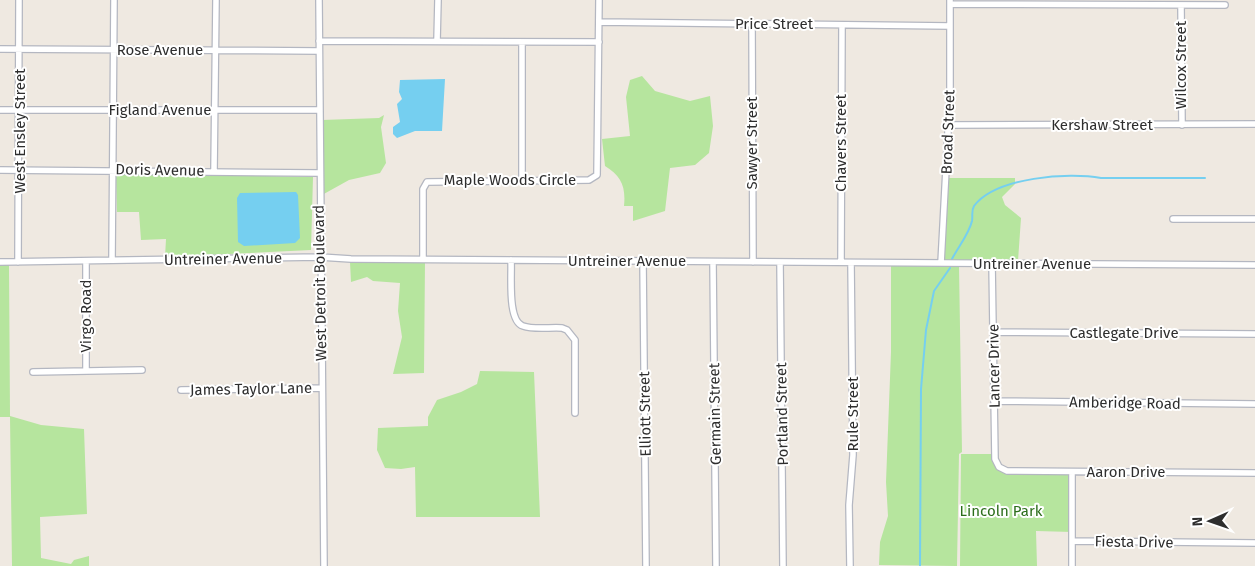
<svg xmlns="http://www.w3.org/2000/svg" width="1255" height="566" font-family="'Fira Sans',sans-serif">
<style>
.green{fill:#b6e59e}
.water{fill:#75cff0}
.lines{fill:none;stroke-linecap:round;stroke-linejoin:round}
.stream{stroke:#75cff0;stroke-width:2}
.minor-casing{stroke:#b4b7c1;stroke-width:8}
.minor{stroke:#fff;stroke-width:5.5}
.labels{text-anchor:middle;stroke-width:4;stroke-linejoin:round;paint-order:stroke}
.street-label{font-size:15px;fill:#2e2e2e;stroke:#fff}
.park-label{font-size:15px;fill:#2c6e1b;stroke:#fff}
</style>
<rect width="100%" height="100%" fill="#efe9e1"/>
<path class="green" d="M642,76L655,91L690,101L710,96L713,126L709,153L695,165L670,168L665,211L633,221V206H624C626,186 621,176 605,166L602,139L630,136L626,97L630,80Z
M384,115L381,127L386,163L380,173L349,180L322,195V120L379,118Z
M116,173L313,177L311,250L165,257L166,239L141,240L139,212H117Z
M949,178H1015V184L1002,197L1005,205L1021,218L1018,261L944,260Z
M350,262H425L424,373L393,374L402,337L398,311L400,283L373,281L367,277L351,282Z
M0,265H9L10,416L41,425L84,429L87,514L40,517L41,558L71,564L74,560L89,556V566H12L10,417H0Z
M891,265L959,266L962,452L959,454L957,566L879,565L880,542L888,516L886,482L891,352Z
M480,371L534,372L540,517H416L415,467L401,469L385,468L377,450L378,428L428,426V417L437,400L461,392L477,384Z
M961,454H995L1002,470L1072,472V532L1036,531L1037,566H960Z"/>
<path class="water" d="M445,79L442,131H415L397,138L393,134V127L400,122L397,104L402,99L399,92L400,80Z
M296,192L298,195L300,238L295,243L244,246L238,242L237,198L240,193Z"/>
<g class="lines">
<path class="stream" d="M952,259C958,247 969,234 972,221C973,216 971,211 974,206C996,177 1069,172 1101,178H1205
M920,566L921,389L926,330L934,291L950,268"/>
<g class="minor-casing">
<path id="minor" d="M319,0L324,566
M950,4L1225,5
M1181,5L1182,125
M599,22L950,26
M752,24L753,262
M319,41L599,42
M437,41L438,0
M0,49L319,51
M0,110H319
M948,125L1255,124
M0,170L319,173
M214,171L216,0
M522,180V42
M1173,219H1255
M423,259V189L427,182L589,180L597,175L599,0
M112,260L114,0
M511,260C512,275 507,321 523,326C534,330 551,327 562,328L567,330L575,340V413
M643,261L646,566
M0,262L320,257L351,259L1255,265
M18,262L19,0
M713,262L716,566
M780,262L783,566
M841,262L842,25
M941,263L950,94V0
M992,263L995,459L999,467L1007,471L1255,473
M993,332L1255,334
M86,371V261
M33,372L142,370
M181,390L321,388
M994,401L1255,404
M1072,541L1255,543
M850,566L849,505L853,455L851,263
M1072,566V472"/>
</g>
<use href="#minor" class="minor"/>
</g>
<g class="labels">
<g class="street-label">
<text x="774" y="29">Price Street</text>
<text x="160" y="55">Rose Avenue</text>
<text transform="translate(1181 65) rotate(-90)" y="5">Wilcox Street</text>
<text x="160" y="115">Figland Avenue</text>
<text x="1102" y="130">Kershaw Street</text>
<text transform="translate(20 131) rotate(-90)" y="5">West Ensley Street</text>
<text transform="translate(948 132) rotate(-88)" y="5">Broad Street</text>
<text transform="translate(752 143) rotate(-90)" y="5">Sawyer Street</text>
<text transform="translate(841 143) rotate(-90)" y="5">Chavers Street</text>
<text transform="translate(160 170) rotate(1)" y="5">Doris Avenue</text>
<text x="510" y="185">Maple Woods Circle</text>
<text transform="translate(223 259) rotate(-1)" y="5">Untreiner Avenue</text>
<text x="627" y="266">Untreiner Avenue</text>
<text x="1032" y="269">Untreiner Avenue</text>
<text transform="translate(320 283) rotate(-91)" y="5">West Detroit Boulevard</text>
<text transform="translate(86 316) rotate(-90)" y="5">Virgo Road</text>
<text x="1124" y="338">Castlegate Drive</text>
<text transform="translate(994 366) rotate(-91)" y="5">Lancer Drive</text>
<text transform="translate(251 389) rotate(-1)" y="5">James Taylor Lane</text>
<text transform="translate(1125 403) rotate(1)" y="5">Amberidge Road</text>
<text transform="translate(645 414) rotate(-91)" y="5">Elliott Street</text>
<text transform="translate(715 414) rotate(-91)" y="5">Germain Street</text>
<text transform="translate(782 414) rotate(-91)" y="5">Portland Street</text>
<text transform="translate(853 414) rotate(-90)" y="5">Rule Street</text>
<text x="1126" y="477">Aaron Drive</text>
<text transform="translate(1134 542) rotate(1)" y="5">Fiesta Drive</text>
</g>
<g class="park-label">
<text x="1001" y="516">Lincoln Park</text>
</g>
</g>
<g transform="translate(1210 521) rotate(268)" stroke="#ffffff" stroke-width="4" paint-order="stroke">
<path d="M0-4L9 19L0 12L-9 19Z" fill="#2e2e2e"/>
<text y="-8" font-size="14" font-weight="bold" text-anchor="middle" fill="#2e2e2e">N</text>
</g>
</svg>
